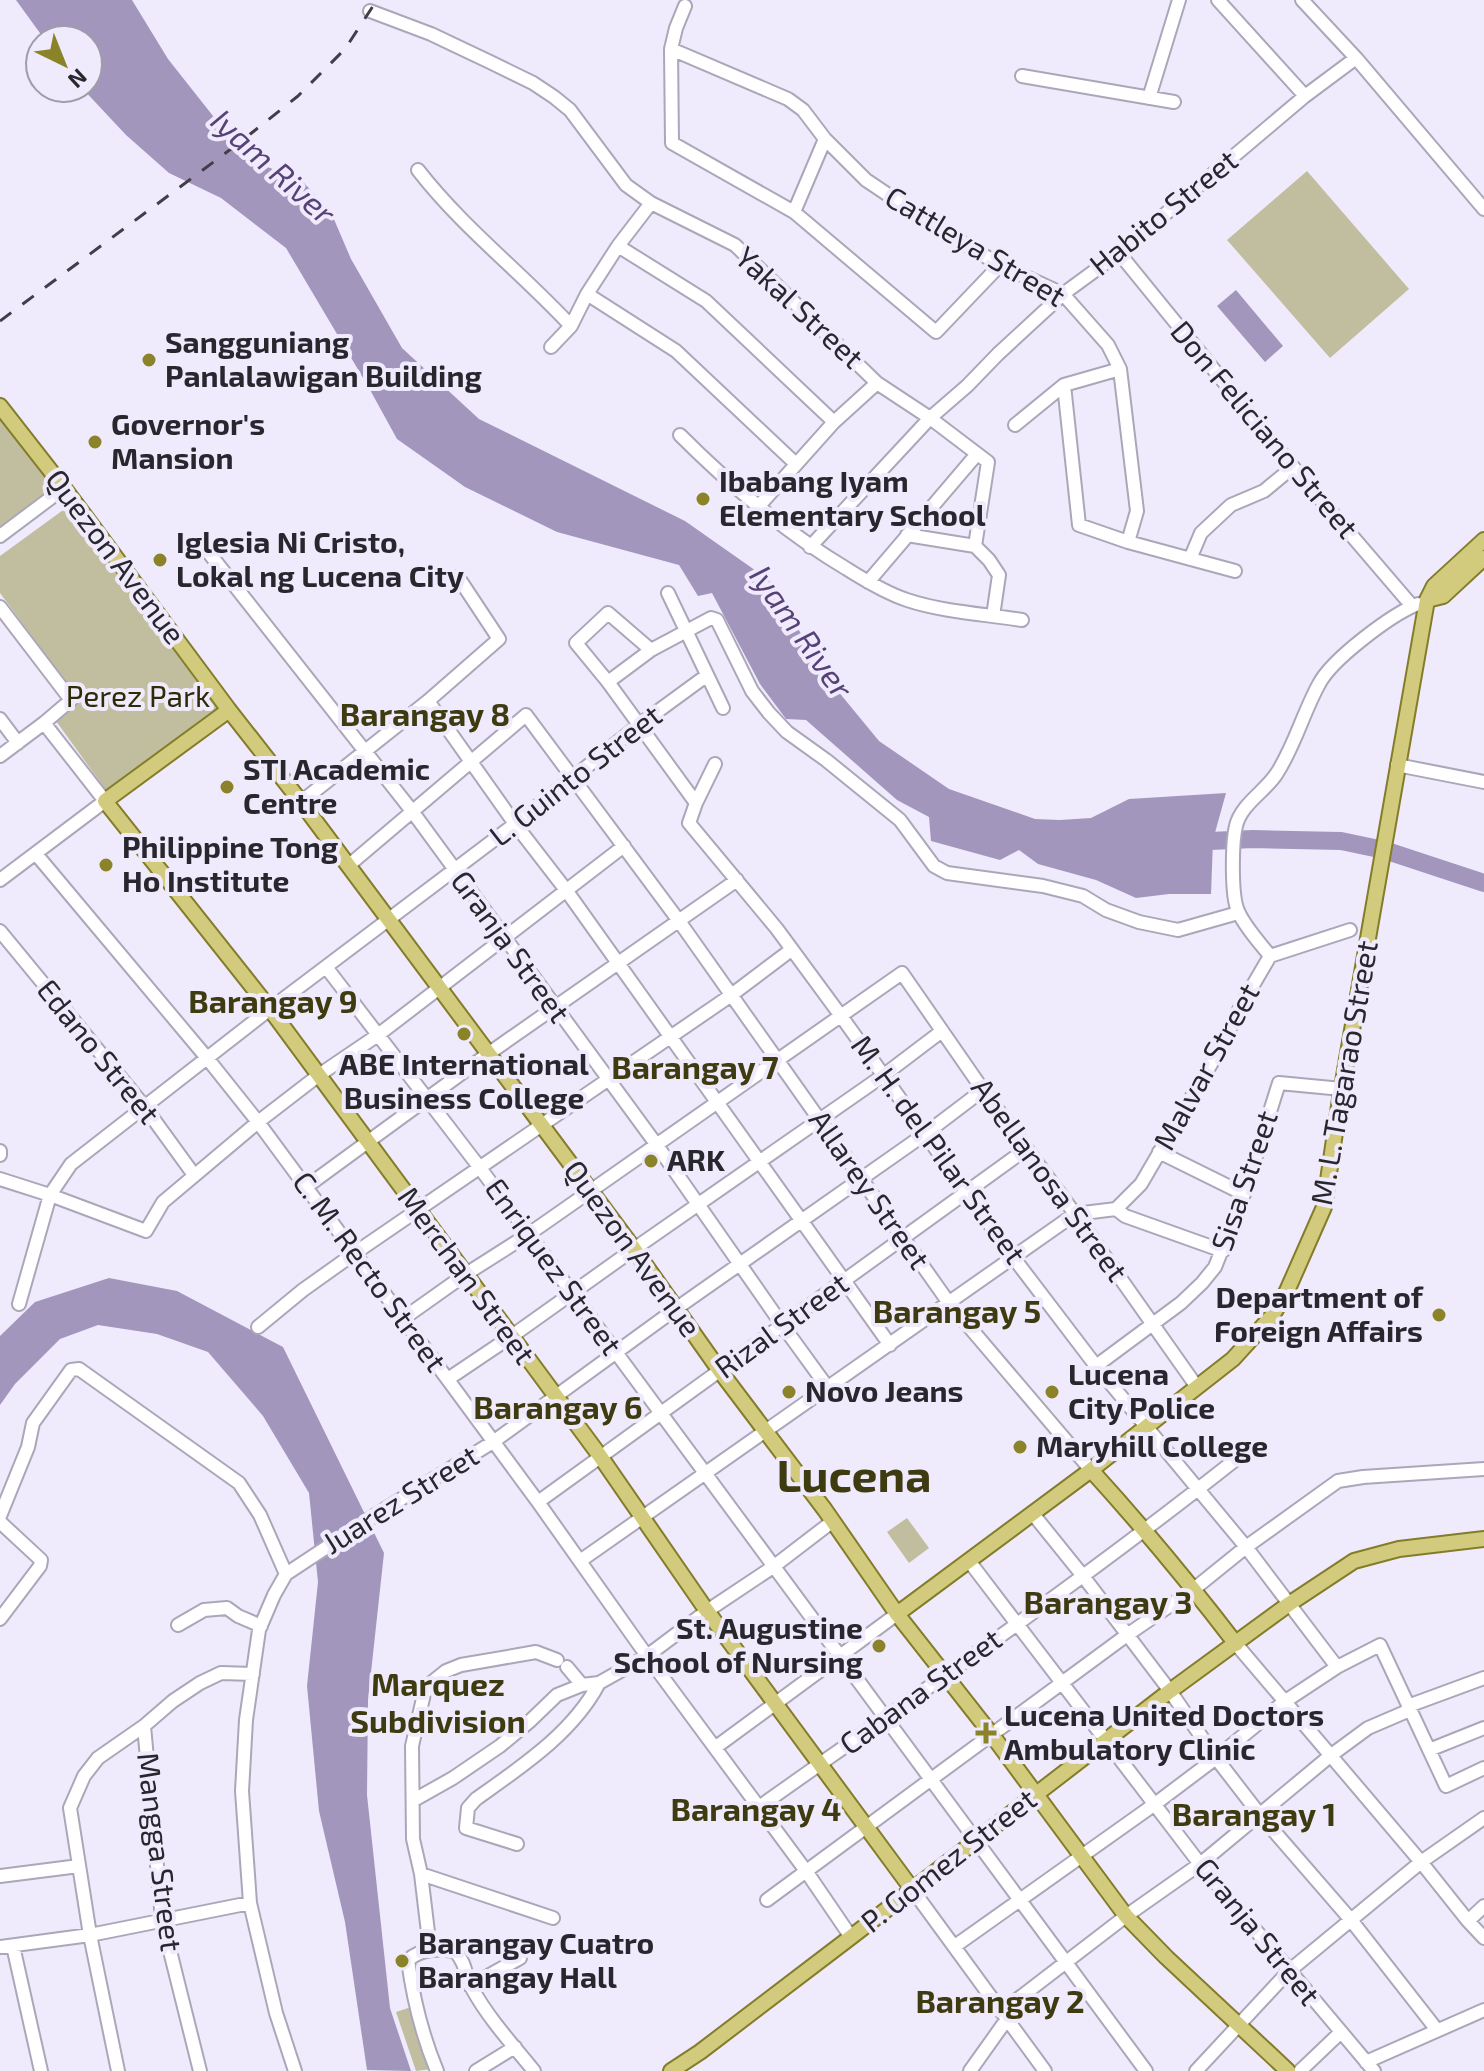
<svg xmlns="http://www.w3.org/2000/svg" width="1484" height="2071" font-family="'Exo 2',sans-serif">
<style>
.green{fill:#c1be9f}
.water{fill:#a396bc}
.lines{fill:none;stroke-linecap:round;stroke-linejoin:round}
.river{stroke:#a396bc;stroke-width:18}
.minor-casing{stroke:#aca6b9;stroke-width:16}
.major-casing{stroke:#837c29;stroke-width:18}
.minor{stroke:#fff;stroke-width:12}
.major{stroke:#d2cb7d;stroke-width:14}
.rail{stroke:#413e47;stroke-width:3;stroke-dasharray:14 14;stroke-linecap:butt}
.poi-dot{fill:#8b832a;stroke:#f0eafd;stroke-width:3}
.labels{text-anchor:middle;stroke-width:8;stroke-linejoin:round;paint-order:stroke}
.street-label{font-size:30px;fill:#29272e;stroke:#f0eafd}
.poi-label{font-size:30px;font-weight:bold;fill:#29272e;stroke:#f0eafd;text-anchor:start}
.park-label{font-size:30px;fill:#2e2b07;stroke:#f0eafd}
.water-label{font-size:32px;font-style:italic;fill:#574277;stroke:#f0eafd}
.neighbourhood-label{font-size:32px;font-weight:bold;fill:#3e3b11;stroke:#f0eafd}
.town-label{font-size:46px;font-weight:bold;fill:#3e3b11;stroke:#f0eafd}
</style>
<rect width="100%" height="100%" fill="#f0eafd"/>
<path class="green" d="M1307,171L1409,289L1330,358L1227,240Z
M0,416L53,488L0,527Z
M70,505L221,710L108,793L56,721L80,702L0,593V556Z
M907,1518L929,1548L909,1563L887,1532Z
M411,2007L432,2069L416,2071L396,2012Z"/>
<path class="water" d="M16,0H132L168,59L247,159L301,180L330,210L351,259L402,348L479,419L685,521L769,580L828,679L879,741L949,789L1035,819L1060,820L1091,818L1129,799L1226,793L1213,840L1211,894H1169L1136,898L1096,880L1038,864L1019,850L1000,860L931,841L929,817L897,800L806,720L786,719L760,684L712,593L698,596L679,565L557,532L465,487L397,439L369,388L286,248L221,198L169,173L126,135L82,88H88V40H45Z
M1236,290L1283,346L1265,362L1217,306Z
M109,1278L177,1291L283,1347L384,1553L368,1700L367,1795L390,2008L411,2071L367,2070L345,1922L319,1811L307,1686L318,1582L309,1493L263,1416L208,1352L157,1334L98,1325L60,1339L15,1384L0,1405V1336L35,1302Z"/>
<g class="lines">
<path class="river" d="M1189,842L1253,839L1341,841L1384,850L1484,883"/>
<g class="minor-casing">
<path id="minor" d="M1218,0L1305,96
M1302,0L1356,58L1484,209
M685,6L676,28L671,49L672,143L794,212L936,332L1000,265
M370,11L431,34L490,62L533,83L554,97L570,110L626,185L651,203L735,245L877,383L930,418L988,462L975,546
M671,49L788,99L803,110L825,139L866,180L936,227L1000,265L1063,294L1108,345L1120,369L1137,511L1128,542
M1022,76L1174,102
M1149,98L1179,0
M418,170C463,228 522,273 571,326
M794,212L825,139
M618,246L706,301L834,422
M1119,253L1293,467L1412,606
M587,294L676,351L796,464
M551,347L571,326L587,294L618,246L651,203
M1064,385L1079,525L1128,542L1235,571
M1015,425L1064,385L1120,369
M680,435C731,486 785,532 847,569C866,581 886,593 907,600C943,612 984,614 1022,620
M758,507L834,422L877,383
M907,535L975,546L989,560L999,575L993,616
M0,536L64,488
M810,547L930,418L967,386L998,354L1063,294L1119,253L1305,96L1356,58
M209,553L412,811L656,1144L783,1326L828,1388
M1190,559L1201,533L1231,505L1264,491L1293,467
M868,582L977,454
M668,593L723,708
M0,607L71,700L44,723L0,756
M651,650L608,613L576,643L608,682L696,803L689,823L777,929L841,1016L1013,1257L1096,1366L1246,1547L1337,1667
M608,682L651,650L711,618L717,620L752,691L769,713L787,732L826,760L900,820L934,866L947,873L1043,886L1083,896L1106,910L1139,922L1178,930L1238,913
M428,701L515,824L566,890L890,1345
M0,719L18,743
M1397,765L1484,782
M301,802L428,701L499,639L458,577
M696,803L715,764
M36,854L207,1058L258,1122L538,1502L647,1656L806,1871L851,1937
M348,866L526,715L679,921L949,1303L1091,1470
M0,880L105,801L44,723
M0,931L144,1106L194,1175
M1270,956C1260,943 1244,926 1238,911C1231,896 1232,842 1236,826C1241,804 1266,791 1277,773C1295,745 1303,713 1319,684C1332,659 1392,614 1418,604
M326,967L480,1168L1146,2071
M0,1151V1155
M1159,1152L1244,1194
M0,1179L50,1195L146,1231L163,1202L258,1122L319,1075L378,1035L624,846
M306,1187L488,1054L737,880
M1116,1209L1125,1216L1223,1251
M19,1304L50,1195L71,1164L270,1009L515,824L639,725L706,676
M404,1318L466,1274L529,1234L902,973L983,1090L1075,1214L1197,1387
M258,1327L303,1290L355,1253L730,996L791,950
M1096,1366L1181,1303L1202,1283L1215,1267L1244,1194L1279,1083L1342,1089
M448,1379L512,1336L634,1249L884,1075L942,1031
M538,1502L1026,1149
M1033,1514L1083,1576L1170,1691L1216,1758L1260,1815L1351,1920L1437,2030
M0,1516L28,1447L33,1423L71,1370L79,1369L239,1483L260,1515L286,1574
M0,1522L41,1560L40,1566L0,1619
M580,1561L1075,1214L1116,1209L1141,1184L1218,1052L1242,1004L1270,956L1350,930
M969,1561L1200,1864L1374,2071
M178,1625L204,1610L227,1608L238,1616L261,1626
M1236,1644L1421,1862L1468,1921L1484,1938
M567,1667L582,1685
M1408,1706L1484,1678
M144,1726L162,1919L200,2071
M716,1747L897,1614
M1429,1750L1484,1728
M414,1800L453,1778L500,1746L530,1721L557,1695L582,1685L599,1683L647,1656L707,1611L773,1567L833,1521
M759,1807C919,1694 1081,1582 1235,1460
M517,1844L466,1828L468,1808L476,1799C521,1767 573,1733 599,1683
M421,1874L553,1918
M0,1876L79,1866
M912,1889L1045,2071
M767,1900L1127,1635L1194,1589L1246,1547L1338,1481L1363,1477L1484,1469
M1468,1921L1484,1906
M13,1946L41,2071
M955,1946L1155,1804L1216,1758L1284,1702L1337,1667L1380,1645L1446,1786L1484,1768
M0,1947L90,1935L250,1903
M430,1949L421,1874L413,1839L412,1746L424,1694L431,1683L446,1671L461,1665L536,1652L557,1660
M470,1986L520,1958
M1001,2012L1126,1916L1200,1864L1330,1756L1368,1728L1410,1710
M1366,2062L1484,2010
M118,2071L90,1935L70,1808L84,1776L98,1758L144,1726L173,1701L200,1683L221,1673L253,1674
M295,2071L276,2013L250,1903L242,1791L246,1720L259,1630L274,1595L286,1574L377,1514L493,1442L677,1308L925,1134L983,1090
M437,2071C422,2035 413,1998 408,1960C422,1948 437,1949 455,1951C468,1966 464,1976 473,1990C489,2019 513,2045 534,2071
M476,2071L515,2047
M970,2071L1007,2019
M1196,2071L1289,1971L1421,1862L1484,1818
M1300,2071L1340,2033"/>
</g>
<g class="major-casing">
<path id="major" d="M0,406L64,488L229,710L301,802L634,1249L720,1371L825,1510L897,1614L992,1735L1126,1916L1166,1957L1288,2071
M1427,600L1443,596L1484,558
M229,710L105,801L270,1009L600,1456L707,1611L912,1889
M1091,1470C1142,1526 1190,1584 1236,1644
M897,1614L1091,1470L1233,1359L1272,1316L1287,1291L1324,1207L1340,1099L1427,600L1434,586L1484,540
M671,2071L700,2052L851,1937L1170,1691L1289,1604L1354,1561L1399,1549L1484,1539"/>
</g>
<use href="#minor" class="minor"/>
<use href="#major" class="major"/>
<path class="rail" d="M0,321L239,143L298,96L345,49L377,0"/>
</g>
<g class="poi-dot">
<circle cx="149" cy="360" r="8"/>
<circle cx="95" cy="442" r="8"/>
<circle cx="703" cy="499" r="8"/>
<circle cx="160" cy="560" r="8"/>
<circle cx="227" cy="787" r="8"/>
<circle cx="106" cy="865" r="8"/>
<circle cx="464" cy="1034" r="8"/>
<circle cx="651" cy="1161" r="8"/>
<circle cx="1439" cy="1315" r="8"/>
<circle cx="789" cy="1392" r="8"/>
<circle cx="1052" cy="1392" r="8"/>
<circle cx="1020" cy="1447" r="8"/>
<circle cx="879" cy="1646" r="8"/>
<path d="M982 1721h8v8h8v8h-8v8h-8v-8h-8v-8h8z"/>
<circle cx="402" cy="1961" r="8"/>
</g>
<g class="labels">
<g class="street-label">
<text transform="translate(1164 213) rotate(-39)" y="10">Habito Street</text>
<text transform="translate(975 247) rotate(31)" y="10">Cattleya Street</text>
<text transform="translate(799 308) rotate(43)" y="10">Yakal Street</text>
<text transform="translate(1264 430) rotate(50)" y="10">Don Feliciano Street</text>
<text transform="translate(115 557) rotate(53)" y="10">Quezon Avenue</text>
<text transform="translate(576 776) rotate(-38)" y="10">L. Guinto Street</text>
<text transform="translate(510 947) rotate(54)" y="10">Granja Street</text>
<text transform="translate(98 1052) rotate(51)" y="10">Edano Street</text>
<text transform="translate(1207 1067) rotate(-61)" y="10">Malvar Street</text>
<text transform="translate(1345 1073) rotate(-80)" y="10">M. L. Tagarao Street</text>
<text transform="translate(938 1150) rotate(54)" y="10">M. H. del Pilar Street</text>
<text transform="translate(1049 1180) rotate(54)" y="10">Abellanosa Street</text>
<text transform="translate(1245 1181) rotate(-71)" y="10">Sisa Street</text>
<text transform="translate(869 1190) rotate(55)" y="10">Allarey Street</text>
<text transform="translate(632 1249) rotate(54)" y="10">Quezon Avenue</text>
<text transform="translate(553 1267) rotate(54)" y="10">Enriquez Street</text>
<text transform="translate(369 1272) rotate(54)" y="10">C. M. Recto Street</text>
<text transform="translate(466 1276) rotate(54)" y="10">Merchan Street</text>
<text transform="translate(782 1326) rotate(-36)" y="10">Rizal Street</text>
<text transform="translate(401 1500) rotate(-32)" y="10">Juarez Street</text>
<text transform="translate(921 1692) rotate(-36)" y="10">Cabana Street</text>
<text transform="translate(159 1852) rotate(83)" y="10">Mangga Street</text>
<text transform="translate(949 1861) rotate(-38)" y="10">P. Gomez Street</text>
<text transform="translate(1257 1932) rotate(51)" y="10">Granja Street</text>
</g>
<g class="poi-label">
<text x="165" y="353">Sangguniang<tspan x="165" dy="34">Panlalawigan Building</tspan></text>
<text x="111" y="435">Governor's<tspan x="111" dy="34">Mansion</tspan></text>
<text x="719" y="492">Ibabang Iyam<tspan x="719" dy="34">Elementary School</tspan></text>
<text x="176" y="553">Iglesia Ni Cristo,<tspan x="176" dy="34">Lokal ng Lucena City</tspan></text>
<text x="243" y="780">STI Academic<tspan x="243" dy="34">Centre</tspan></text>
<text x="122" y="858">Philippine Tong<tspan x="122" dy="34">Ho Institute</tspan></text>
<text x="464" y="1075" text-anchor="middle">ABE International<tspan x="464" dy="34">Business College</tspan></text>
<text x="667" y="1171">ARK</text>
<text x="1423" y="1308" text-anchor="end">Department of<tspan x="1423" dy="34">Foreign Affairs</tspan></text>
<text x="1068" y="1385">Lucena<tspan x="1068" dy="34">City Police</tspan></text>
<text x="805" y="1402">Novo Jeans</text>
<text x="1036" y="1457">Maryhill College</text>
<text x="863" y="1639" text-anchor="end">St. Augustine<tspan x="863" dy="34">School of Nursing</tspan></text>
<text x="1004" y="1726">Lucena United Doctors<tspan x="1004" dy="34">Ambulatory Clinic</tspan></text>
<text x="418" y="1954">Barangay Cuatro<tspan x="418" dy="34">Barangay Hall</tspan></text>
</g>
<g class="park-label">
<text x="138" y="707">Perez Park</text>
</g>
<g class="water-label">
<text transform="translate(273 167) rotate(42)" y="11">Iyam River</text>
<text transform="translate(801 632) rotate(55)" y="11">Iyam River</text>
</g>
<g class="neighbourhood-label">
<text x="425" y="726">Barangay 8</text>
<text x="273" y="1013">Barangay 9</text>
<text x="695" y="1079">Barangay 7</text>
<text x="957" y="1323">Barangay 5</text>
<text x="558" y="1419">Barangay 6</text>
<text x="1108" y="1614">Barangay 3</text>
<text x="438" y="1696">Marquez<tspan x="438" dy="37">Subdivision</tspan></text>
<text x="756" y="1821">Barangay 4</text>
<text x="1254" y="1826">Barangay 1</text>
<text x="1000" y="2013">Barangay 2</text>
</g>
<g class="town-label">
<text x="854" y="1492">Lucena</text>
</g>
</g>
<g transform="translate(64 64) rotate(137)"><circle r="38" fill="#f0eafd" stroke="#a09caa" stroke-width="2"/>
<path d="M0-6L14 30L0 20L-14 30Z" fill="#8b832a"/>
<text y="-12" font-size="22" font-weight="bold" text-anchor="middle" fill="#29272e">N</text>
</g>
</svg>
